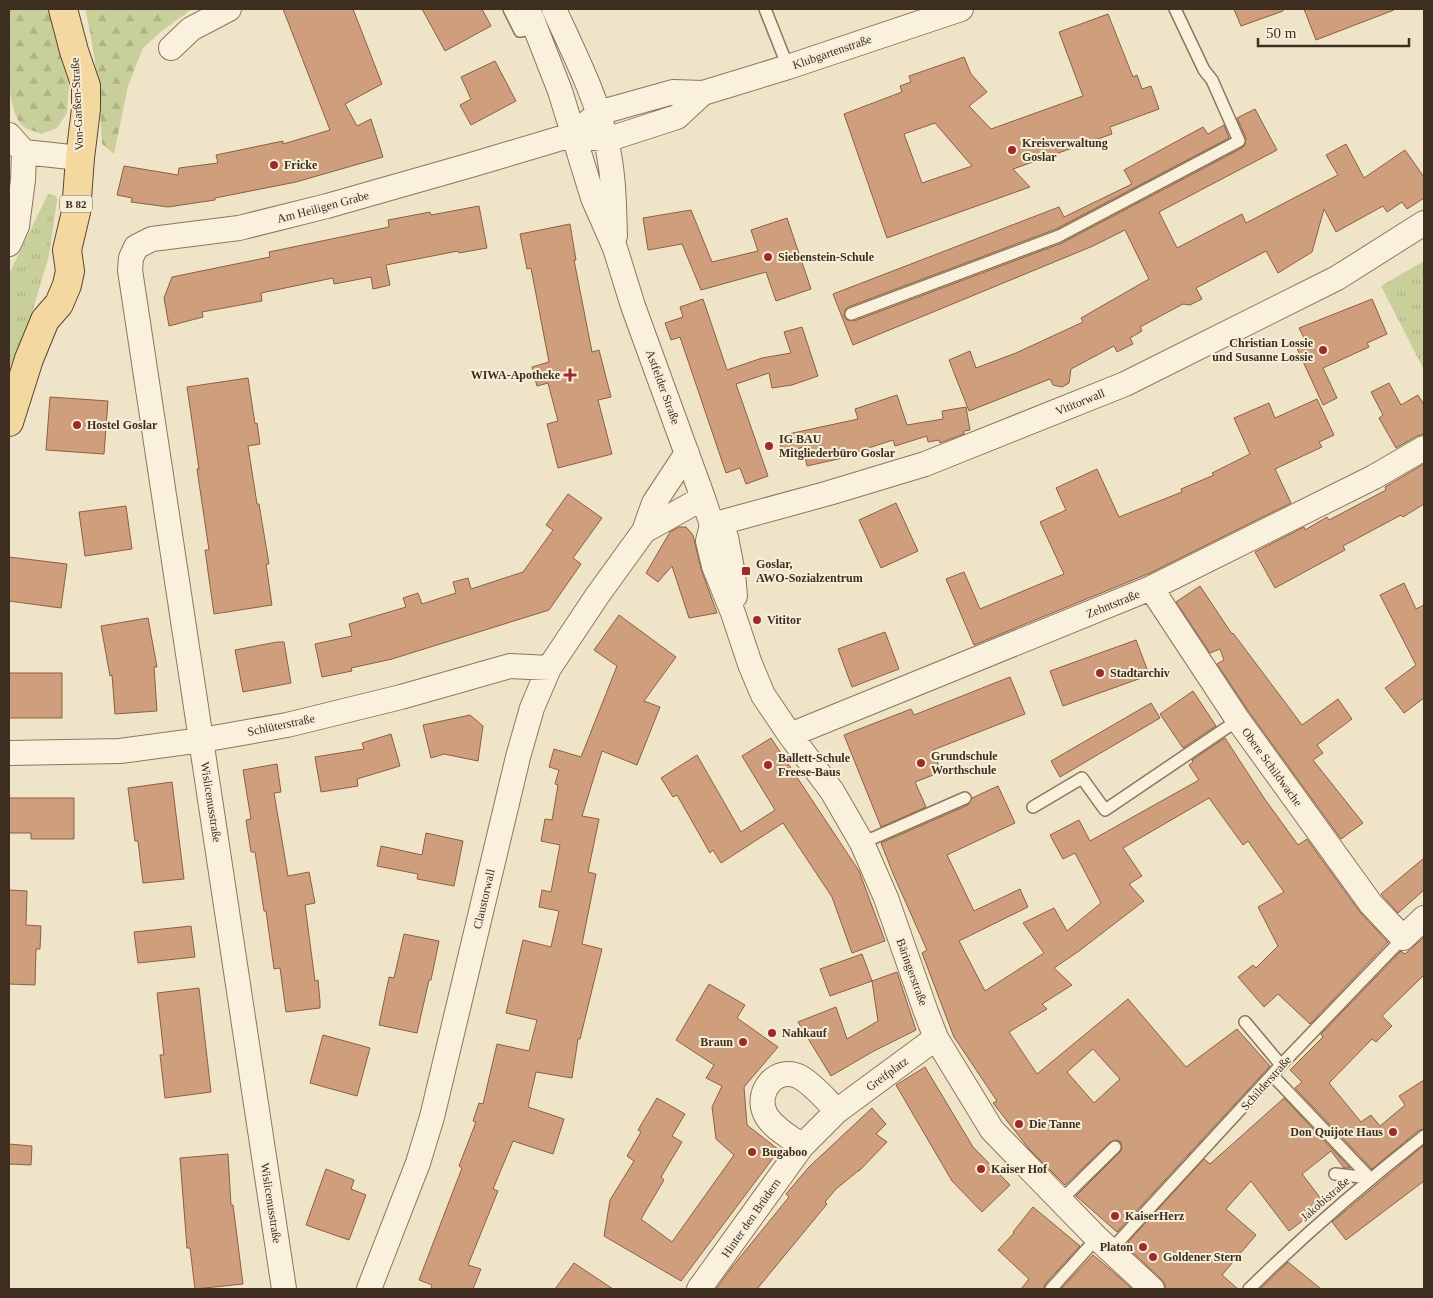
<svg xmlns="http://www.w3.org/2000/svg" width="1433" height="1298" font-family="'Times New Roman',serif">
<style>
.forest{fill:url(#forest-firs)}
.park{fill:url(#park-tufts)}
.building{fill:#cf9f7d;stroke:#8d5f41;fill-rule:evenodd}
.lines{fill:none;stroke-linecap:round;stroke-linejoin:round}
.lane-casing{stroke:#8d765c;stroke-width:14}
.street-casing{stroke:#8d765c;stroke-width:26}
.primary-casing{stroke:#5b4430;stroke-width:30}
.lane{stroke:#faf1dc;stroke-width:11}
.street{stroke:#faf1dc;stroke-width:24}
.primary{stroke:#f3d9a0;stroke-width:28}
.poi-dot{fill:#9e2a2b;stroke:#f7eed8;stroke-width:2}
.labels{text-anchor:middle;stroke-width:4;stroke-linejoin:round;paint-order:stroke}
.shield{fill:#f7eed8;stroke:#756857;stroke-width:1}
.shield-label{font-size:11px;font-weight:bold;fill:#3d2e20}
.street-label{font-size:12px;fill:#3d2e20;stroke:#f7eed8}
.poi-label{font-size:12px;font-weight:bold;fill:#3d2e20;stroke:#f7eed8;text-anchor:start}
</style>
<defs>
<pattern id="forest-firs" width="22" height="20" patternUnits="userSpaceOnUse" patternTransform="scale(1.25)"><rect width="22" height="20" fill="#c9cf9b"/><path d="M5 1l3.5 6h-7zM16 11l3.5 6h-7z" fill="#aeb285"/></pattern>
<pattern id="park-tufts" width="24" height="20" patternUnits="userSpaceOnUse" patternTransform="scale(1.25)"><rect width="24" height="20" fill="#c9cf9b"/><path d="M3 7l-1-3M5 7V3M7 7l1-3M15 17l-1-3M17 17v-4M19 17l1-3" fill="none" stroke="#aeb285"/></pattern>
</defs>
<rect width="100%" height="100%" fill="#f0e4c8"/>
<path class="forest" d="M9,9H51L62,46L69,85L67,113L57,128L41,134C36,131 27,130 23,126C3,108 9,35 9,9Z
M85,9H192L163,30L143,48L128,86L114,154L102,144C100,97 96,55 85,9Z"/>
<path class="park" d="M48,194L56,196L57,200L49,256L9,389V274Z
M1424,261V370L1381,286Z"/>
<path class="building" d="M283,9H353L382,84L345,104L357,126L371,119L383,157L296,182L215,198V200L168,207L131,202L132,198L117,195L124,166L178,175L179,168L218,163L216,155L283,141V144L330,130Z
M422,9H482L491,26L445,51Z
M1234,9H1283V11L1241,26Z
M1304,9H1394V10L1316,40Z
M1108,14L1133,77L1137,75L1142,89L1151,86L1159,109L1110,127L1112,134L1013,169L1030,187L887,238L844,114L902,92L900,86L911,82L909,76L964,57L971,74L987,92L969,106L991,129L1083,96L1059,32ZM935,123L972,166L922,183L904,134Z
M495,61L516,101L471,125L460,105L471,99L461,77Z
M1255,109L1277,150L1159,212L1177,248L1242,214L1246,223L1338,175L1326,155L1346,144L1364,178L1405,150L1424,177V198L1407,209L1402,202L1387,212L1383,206L1336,232L1324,209L1312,252L1278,273L1266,251L1196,288L1202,299L1190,305L1183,304L1140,327L1142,331L1130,338L1133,344L1117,352L1114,346L1071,369L1069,383L1062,387L1053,385L1050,379L969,411L949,360L970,351L976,368L1016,353L1083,322L1081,318L1149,279L1125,230L1093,246L853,345L833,294L1059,207L1064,217L1132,184L1124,170L1203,127L1208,134L1224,125L1229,138L1056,229L848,307L845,310L844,316L847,320L854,321L1062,243L1242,148L1245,145L1246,138L1237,118Z
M479,206L487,248L459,253L458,251L386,265L390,285L373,289L371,277L334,284L333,278L261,293L262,301L202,312L203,317L169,326L164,298L172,277L270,257L269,252L389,227L388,220L430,212L431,215Z
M691,210L712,262L758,251L751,230L787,218L811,289L776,301L766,272L701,290L682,244L648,250L643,218Z
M570,224L576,260H574L592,352L599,350L611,397L598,400L612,454L558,468L547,424L558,421L548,383L537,386L532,367L549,362L531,268L527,269L520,234Z
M703,299L727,370L762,358L791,353L784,332L802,327L818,376L792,385L772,388L769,373L736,384L768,476L746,484L740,468L726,473L680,337L671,340L665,323L683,317L680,307Z
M1372,299L1387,334L1367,343L1369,347L1323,368L1337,398L1323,405L1295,344L1305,340L1299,328Z
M248,378L255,424L257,423L260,444L248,446L257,504H259L269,564H266L272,605L214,614L205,550H209L197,469H199L187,387Z
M1389,383L1401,405L1418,395L1424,405V434L1417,436L1396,448L1379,418L1383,415L1371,392Z
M897,395L907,425L943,419L942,411L966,407L970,430L964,431V434L940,443L939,440L928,442L927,436L895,446L893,440L856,452V455L807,466L803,447L782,454L779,436L858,419L855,409Z
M50,397L108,401L104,454L46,450Z
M1317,399L1334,435L1319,442L1322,447L1275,469L1291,503L1150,573L974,645L946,579L964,572L980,609L1064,574L1040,522L1066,510L1056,488L1097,469L1119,517L1182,492L1181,489L1214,475L1212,473L1250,454L1234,418L1269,403L1275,418Z
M1424,464V504L1403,517L1401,515L1343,546L1345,550L1275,588L1255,552L1304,527L1305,530L1327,517L1329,520L1386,490L1385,487Z
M568,494L602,518L573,558L581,564L549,610L392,659L351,668L352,671L322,677L315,644L352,636L349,624L406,607L403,598L418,593L422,604L456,593L453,582L468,578L471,589L523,572L553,530L546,525Z
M896,503L918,551L881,568L859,520Z
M126,506L132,549L85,556L79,512Z
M679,527H686L693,535L701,569L717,613L689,618L672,566L658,582L646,573L670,532Z
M9,557L67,564L61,608L9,601Z
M1404,583L1416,609L1424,605V698L1404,713L1385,688L1416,665L1380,595Z
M1200,586L1232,634L1233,633L1302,725L1338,699L1352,719L1317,745L1323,753L1313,760L1363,823L1341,839L1249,712L1217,664L1224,660L1220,649L1210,653L1176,602Z
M619,615L676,657L644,701L660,707L637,765L602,751L582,816L599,819L588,872L596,874L582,944L602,949L580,1039H578L572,1078L536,1072L528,1107L564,1119L553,1154L513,1141L493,1189L498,1191L468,1265L481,1269L473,1289H431L432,1285L419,1280L462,1168L459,1166L476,1122L473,1121L479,1103L483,1104L497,1044L529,1051L537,1020L506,1013L523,940L551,947L559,911L539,907L542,890L551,892L560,845L541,841L545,819L552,820L558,785L555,784L559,770L549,767L554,749L581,757L617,666L594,650Z
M148,618L157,667H154L157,711L115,714L112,675L110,676L101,626Z
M885,632L899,669L852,687L838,649Z
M1136,640L1147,669V676L1063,706L1050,671Z
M277,642H284L291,683L243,692L235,650Z
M9,673H62V718H9Z
M1010,677L1025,714L933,750L941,772L915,782L926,807L881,827L844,735L911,709L914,715Z
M1193,691L1216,726L1183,748L1160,714Z
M1151,703L1160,718L1060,777L1051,761Z
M470,715L483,726L478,761L444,754L431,758L423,725Z
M391,734L400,766L357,779L358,786L321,792L315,757L364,749L362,743Z
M771,738L859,871L885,941L852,953L832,897L783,823L721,863L713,850L710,853L677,795L673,797L661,778L697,755L741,832L775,810L742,756Z
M1225,738L1264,798L1298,845L1307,839L1360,912L1388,942L1310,1024L1278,994L1264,1007L1238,977L1253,965L1256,968L1278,946L1258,907L1284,892L1248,841L1243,845L1209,798L1123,848L1142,876L1129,884L1144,901L1079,951L1054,968L1072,985L1042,1004L1047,1009L1009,1032L1037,1074L1128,999L1186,1067L1237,1029L1270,1066L1117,1232L1076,1196L1120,1152L1122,1149L1121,1142L1117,1140L1110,1142L1065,1185L1029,1149L993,1103L997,1101L954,1037L922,953L927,950L894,876L881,843L968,805L972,798L998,786L1015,823L947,855L974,911L1020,889L1028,907L959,941L985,991L1044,953L1023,923L1054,908L1067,931L1101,903L1075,853L1063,859L1050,835L1079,820L1090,841L1199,780L1189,765L1193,762L1192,760ZM1093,1049L1120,1079L1094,1103L1067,1072Z
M277,764L281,792L274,793L288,876L309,872L315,903L305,905L315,981L318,980L320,1001V1008L286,1012L280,968L274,969L266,911H264L255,852H251L246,820L251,819L243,770Z
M172,782L184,879L143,883L138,841H135L128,788Z
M9,798H74V839H31V833H9Z
M426,833L463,841L454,886L417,879L418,874L377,866L381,846L422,855Z
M1424,858V890L1398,913L1381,894Z
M9,890L27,891L26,925L41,926L40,949H36L35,985L9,984Z
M191,926L195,957L138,963L134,932Z
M404,934L439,941L431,980H429L417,1033L379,1025L389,977L394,978Z
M1424,937V975L1382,1016L1392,1026L1376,1042L1372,1039L1329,1083L1361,1122L1371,1115L1380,1126L1405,1105L1399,1096L1424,1080V1129L1419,1130L1372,1169L1295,1088L1302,1082L1290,1070L1323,1037L1321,1034L1401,951L1405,954Z
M862,954L872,981L830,996L820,969Z
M897,972L916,1030L872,1052L831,1076L798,1022L836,1007L847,1039L878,1021L872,981Z
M709,984L745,1005L737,1018L778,1047L744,1087L747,1125L779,1150L681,1281L604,1236L610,1200L634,1161L627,1156L641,1132L638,1130L657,1098L685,1114L672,1136L682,1142L661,1177L664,1180L641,1219L672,1242L734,1155L716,1139L712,1107L722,1086L706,1078L714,1065L676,1040Z
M199,988L211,1092L165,1098L160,1055H164L157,993Z
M323,1035L370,1048L357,1096L310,1083Z
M925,1067L973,1147L1010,1185L982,1212L952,1181L896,1085Z
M1284,1098L1350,1168H1344L1331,1151L1302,1174L1325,1204L1289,1231L1251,1181L1226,1209L1256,1235L1222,1275L1238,1289H1165V1284L1161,1279L1129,1249L1132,1246L1128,1242L1204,1159L1210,1164Z
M872,1108L886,1124L876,1134L887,1142L859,1171H858L836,1189L825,1202L827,1204L757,1289H716L732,1267L789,1197L786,1194L809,1167Z
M9,1144L32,1146L31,1165L9,1164Z
M1424,1145V1181L1346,1240L1332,1222Z
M228,1154L231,1205H233L243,1284L195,1289L190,1248H187L180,1158Z
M326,1169L354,1180L351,1189L366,1195L349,1240L306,1225Z
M1033,1207L1080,1246L1045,1284L1044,1289H1021L1029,1279L998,1250L1014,1233L1013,1232Z
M1093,1255L1111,1270L1132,1289H1061Z
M1288,1262L1321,1289H1260Z
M574,1263L613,1289H555Z"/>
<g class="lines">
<g class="lane-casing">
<path id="lane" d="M509,9L520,31L536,28
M765,9L788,67
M851,314L1059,236L1239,141L1212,80L1204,70L1175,9
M1033,807L1082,778L1105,810L1238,720
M862,843L965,798
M1245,1022L1281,1065
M1273,1076L1370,1178
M1335,1174L1370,1178
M1060,1201L1115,1147
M1110,1251L1281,1065L1403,938
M1051,1289L1097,1238
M1249,1289C1304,1235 1363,1184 1424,1136"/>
</g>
<g class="street-casing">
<path id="street" d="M528,9L560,91L593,198L615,248L633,306L703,498L712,525L708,541L714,566L733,613L750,664L763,695L790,735L832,791L862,843L886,898L926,1012L936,1038L992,1130L1097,1238L1152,1289
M554,9C573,51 596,95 606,141C614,173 614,204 615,236
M171,48L191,29L229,9
M9,135L24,152L80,158
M590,137L606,140L677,117L703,93
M9,244L17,226L23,180L24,152
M712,525L829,493L925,464L1125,384L1337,278L1424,223
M712,525L726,537L733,574L735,596
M644,531L703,498
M1151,588L1238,720L1371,904L1403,938L1424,918
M790,735L1151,588L1374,477L1424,448
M9,753L120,751L202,740L287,725L401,697L510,666L549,668
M837,1111C826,1100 814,1085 800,1077C777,1065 755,1091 765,1113C771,1127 790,1137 802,1146L837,1111L936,1038
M284,1289L130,270L131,258L136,247L152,239L239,228L327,206L471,165L575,134L598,113L673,92L703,93L788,67L961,9
M369,1289L418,1163L432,1117L518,757L532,708L549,668L597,596L644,531L654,503L687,453
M699,1289L802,1146"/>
</g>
<g class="primary-casing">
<path id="primary" d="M9,422L29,359L45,320L59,304L67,285L70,271L67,250L76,212L80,158L86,109V86L74,51L63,9"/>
</g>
<use href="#lane" class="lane"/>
<use href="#street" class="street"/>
<use href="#primary" class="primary"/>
</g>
<g class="poi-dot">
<circle cx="1012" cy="150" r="5"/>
<circle cx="274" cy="165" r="5"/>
<circle cx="768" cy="257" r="5"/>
<circle cx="1323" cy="350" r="5"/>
<path d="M567.5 367.5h5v5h5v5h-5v5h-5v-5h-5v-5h5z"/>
<circle cx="77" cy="425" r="5"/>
<circle cx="769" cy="446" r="5"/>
<rect x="741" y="566" width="10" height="10" rx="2.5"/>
<circle cx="757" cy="620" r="5"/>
<circle cx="1100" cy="673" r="5"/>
<circle cx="921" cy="763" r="5"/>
<circle cx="768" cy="765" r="5"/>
<circle cx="772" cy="1033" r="5"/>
<circle cx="743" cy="1042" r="5"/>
<circle cx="1019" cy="1124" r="5"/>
<circle cx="1393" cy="1132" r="5"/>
<circle cx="752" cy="1152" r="5"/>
<circle cx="981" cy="1169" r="5"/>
<circle cx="1115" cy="1216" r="5"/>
<circle cx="1143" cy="1247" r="5"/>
<circle cx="1153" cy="1257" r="5"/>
</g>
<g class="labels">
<rect class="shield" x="60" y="195.5" width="32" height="17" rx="4"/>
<g class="shield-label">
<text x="76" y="208">B 82</text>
</g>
<g class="street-label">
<text transform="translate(832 52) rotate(-19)" y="4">Klubgartenstraße</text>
<text transform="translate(77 104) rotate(-93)" y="4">Von-Garßen-Straße</text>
<text transform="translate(323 207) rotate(-15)" y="4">Am Heiligen Grabe</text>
<text transform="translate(663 387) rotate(70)" y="4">Astfelder Straße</text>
<text transform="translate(1080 402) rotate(-22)" y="4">Vititorwall</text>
<text transform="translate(1113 604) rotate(-22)" y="4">Zehntstraße</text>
<text transform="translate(281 725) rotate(-12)" y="4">Schlüterstraße</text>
<text transform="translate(1272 767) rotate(54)" y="4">Obere Schildwache</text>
<text transform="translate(211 802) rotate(81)" y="4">Wislicenusstraße</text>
<text transform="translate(484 899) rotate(-77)" y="4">Claustorwall</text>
<text transform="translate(912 972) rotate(70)" y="4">Bäringerstraße</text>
<text transform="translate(887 1074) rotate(-36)" y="4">Greifplatz</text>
<text transform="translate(1266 1083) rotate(-48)" y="4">Schilderstraße</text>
<text transform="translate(1325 1199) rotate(-41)" y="4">Jakobistraße</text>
<text transform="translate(271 1203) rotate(81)" y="4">Wislicenusstraße</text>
<text transform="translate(751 1218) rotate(-55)" y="4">Hinter den Brüdern</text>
</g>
<g class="poi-label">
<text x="1022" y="147">Kreisverwaltung<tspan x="1022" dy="14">Goslar</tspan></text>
<text x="284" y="169">Fricke</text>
<text x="778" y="261">Siebenstein-Schule</text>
<text x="1313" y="347" text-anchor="end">Christian Lossie<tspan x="1313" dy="14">und Susanne Lossie</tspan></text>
<text x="560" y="379" text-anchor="end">WIWA-Apotheke</text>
<text x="87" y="429">Hostel Goslar</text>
<text x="779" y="443">IG BAU<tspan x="779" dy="14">Mitgliederbüro Goslar</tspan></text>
<text x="756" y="568">Goslar,<tspan x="756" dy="14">AWO-Sozialzentrum</tspan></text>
<text x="767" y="624">Vititor</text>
<text x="1110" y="677">Stadtarchiv</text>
<text x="931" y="760">Grundschule<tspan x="931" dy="14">Worthschule</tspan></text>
<text x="778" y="762">Ballett-Schule<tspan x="778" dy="14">Freese-Baus</tspan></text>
<text x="782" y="1037">Nahkauf</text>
<text x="733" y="1046" text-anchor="end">Braun</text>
<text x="1029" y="1128">Die Tanne</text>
<text x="1383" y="1136" text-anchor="end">Don Quijote Haus</text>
<text x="762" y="1156">Bugaboo</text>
<text x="991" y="1173">Kaiser Hof</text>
<text x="1125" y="1220">KaiserHerz</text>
<text x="1133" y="1251" text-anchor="end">Platon</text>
<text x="1163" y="1261">Goldener Stern</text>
</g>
</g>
<rect width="1433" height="1298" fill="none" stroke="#3d2e20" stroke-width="20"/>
<path d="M1258 38v8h151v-8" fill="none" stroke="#3d2e20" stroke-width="2.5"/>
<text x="1266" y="38" font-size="15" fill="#3d2e20" stroke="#f7eed8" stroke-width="4" paint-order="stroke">50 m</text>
</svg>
